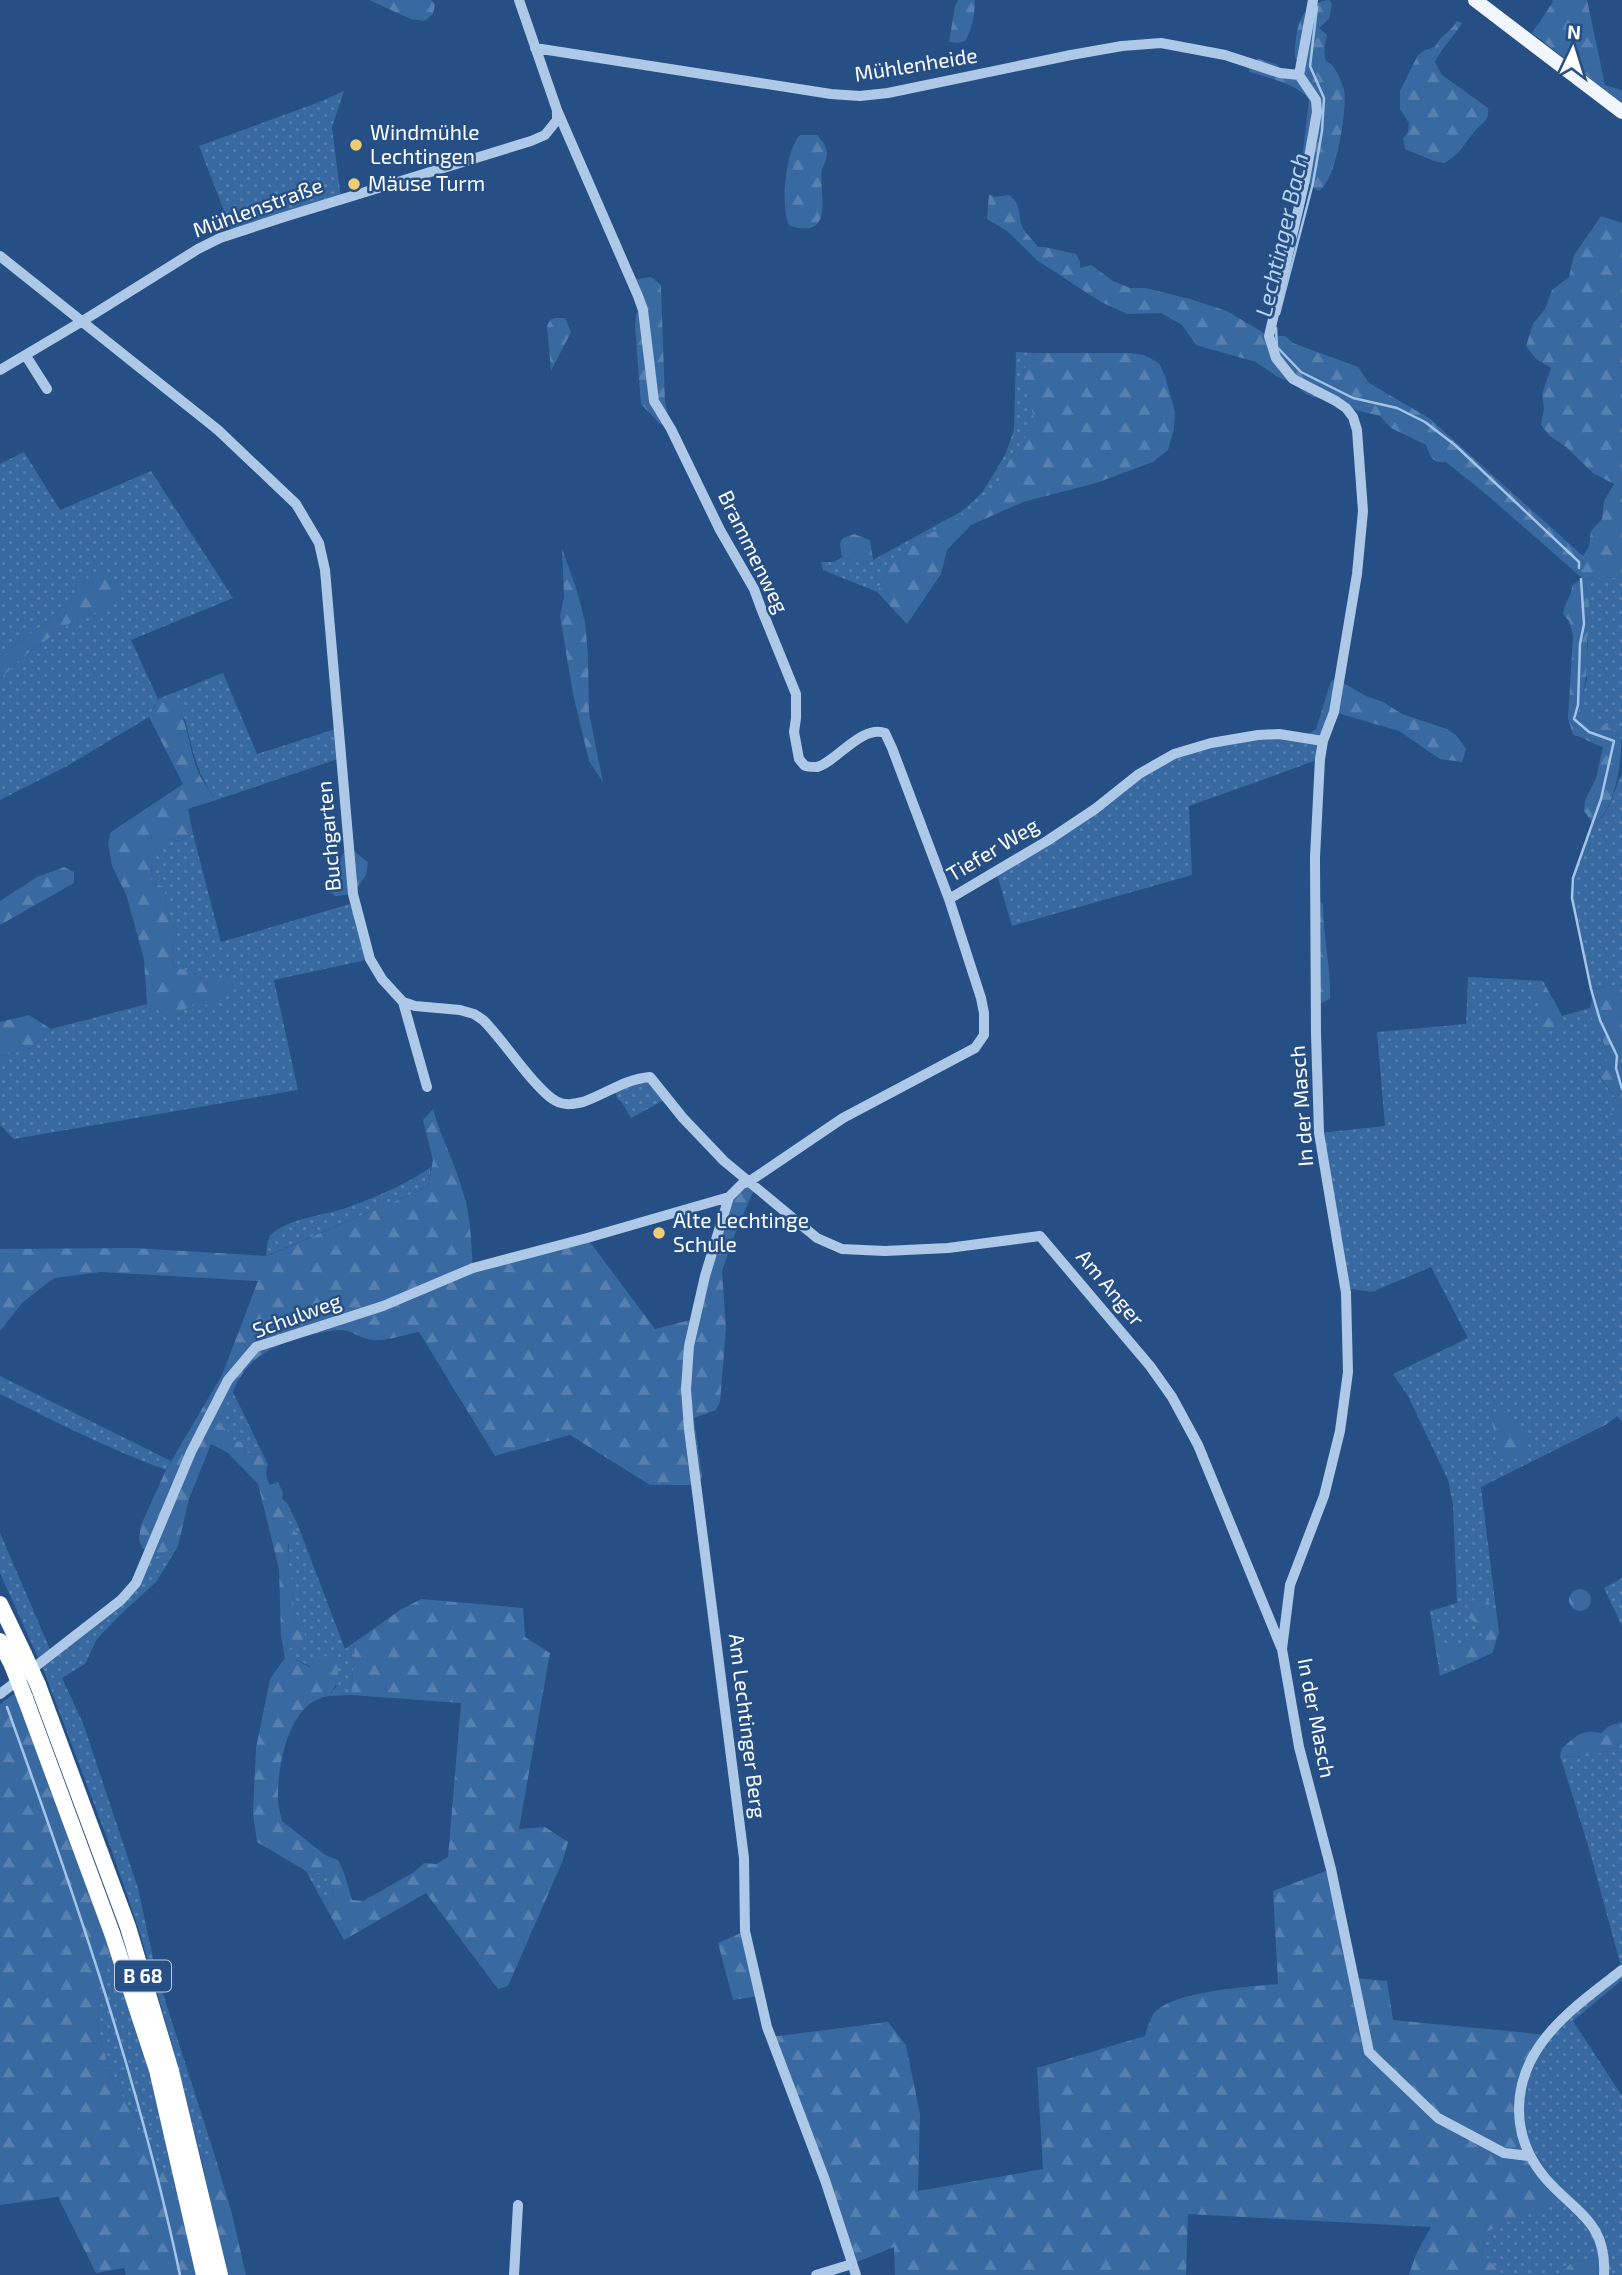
<svg xmlns="http://www.w3.org/2000/svg" width="1622" height="2275" font-family="'Exo 2',sans-serif">
<style>
.grass{fill:url(#grass-dots)}
.forest{fill:url(#forest-firs)}
.lines{fill:none;stroke-linecap:round;stroke-linejoin:round}
.stream{stroke:#a3c4e9;stroke-width:2.5}
.minor{stroke:#aec9e8;stroke-width:10}
.major{stroke:#f1f6fe;stroke-width:14}
.highway{stroke:#fff;stroke-width:16}
.highway-bridge{stroke:#fff;stroke-width:16}
.poi-dot{fill:#f2cc72;stroke:#254f85;stroke-width:2.5}
.labels{text-anchor:middle;stroke-width:5;stroke-linejoin:round;paint-order:stroke}
.shield{fill:#254f85;stroke:#becada;stroke-width:2}
.shield-label{font-size:19px;font-weight:bold;fill:#fff}
.street-label{font-size:21px;fill:#fff;stroke:#254f85}
.poi-label{font-size:21px;fill:#fff;stroke:#254f85;text-anchor:start}
.water-label{font-size:23px;font-style:italic;fill:#bad3ef;stroke:#254f85}
</style>
<defs>
<pattern id="grass-dots" width="8" height="8" patternUnits="userSpaceOnUse" patternTransform="scale(1.75)"><rect width="8" height="8" fill="#3969a1"/><path d="M2 2h.1M6 6h.1" fill="none" stroke="#5780af" stroke-width="1.8" stroke-linecap="round"/></pattern>
<pattern id="forest-firs" width="22" height="20" patternUnits="userSpaceOnUse" patternTransform="scale(1.75)"><rect width="22" height="20" fill="#3969a1"/><path d="M5 1l3.5 6h-7zM16 11l3.5 6h-7z" fill="#5780af"/></pattern>
</defs>
<rect width="100%" height="100%" fill="#254f85"/>
<path class="grass" d="M344,91L332,127L341,199L233,234L199,146L322,101Z
M1016,352L1035,353L1022,372L1036,422L1009,461L996,490L963,515L890,561L877,592L823,570L821,562H834L842,557L863,564L873,560L962,511L982,493L1005,455L1014,430Z
M24,452L60,510L151,471L233,598L131,640L158,699L223,673L257,754L339,728L341,758L216,800C197,775 192,749 185,719L158,699L149,717L67,766L0,800V679L24,656L76,619L108,608L78,585L71,600L48,621L0,656V464Z
M1622,577V740L1617,733L1578,713L1587,679L1585,667L1588,645L1587,638L1591,626L1586,585L1583,579Z
M1258,735L1323,741L1320,759L1189,806L1192,875L1012,926L996,871L1171,756Z
M1622,774V985L1591,989L1572,898L1573,878L1593,823C1611,817 1613,789 1622,774Z
M193,834L221,942L353,903L370,959L274,980L298,1090L14,1139L0,1125V1056L31,1048L51,1029L147,1004L167,1015L205,981L191,971L172,967L173,948L178,931L169,921L164,887L151,881L152,856L162,838L179,841Z
M1468,977L1543,981L1562,1016L1590,1008L1608,1057L1599,1076L1620,1104L1611,1113L1622,1119V1421L1617,1416L1605,1425L1481,1487L1499,1633L1492,1653L1440,1676L1430,1611L1457,1603L1453,1504L1448,1480L1408,1396L1393,1374L1468,1338L1431,1267L1372,1292L1346,1288L1319,1133L1385,1126L1377,1032L1466,1024Z
M650,1077L668,1098L631,1118L621,1101L618,1100L613,1088Z
M431,1167L428,1187L266,1256C267,1247 267,1237 274,1232C293,1218 321,1216 342,1209C368,1201 409,1183 431,1167Z
M0,1376L171,1461L166,1470C108,1449 54,1421 0,1394Z
M232,1390L262,1452L251,1455L245,1450L241,1442L233,1440L219,1424Z
M287,1503L297,1523L345,1649L355,1642L351,1695L329,1696L337,1686C322,1675 304,1658 285,1658L283,1647L288,1649L296,1624L288,1557L290,1529L286,1520Z
M0,1533L52,1654L121,1600L149,1553L157,1556L178,1546L157,1581L119,1616L97,1639L85,1664L62,1678L83,1723L138,1888L156,1972L214,2153L202,2162L173,2048L140,1933L114,1857L44,1671L0,1573Z
M1622,1578V1626L1604,1588Z
M1622,1743V1980L1573,2021L1622,2096V2275H1611L1612,2268L1595,2258L1571,2263L1559,2275H1503L1482,2253L1485,2232L1523,2142L1522,2086L1546,2037L1622,1970L1588,1845L1560,1756C1586,1758 1600,1755 1622,1743Z
M306,1871L319,1873L330,1879L334,1898L325,1906Z
M111,1944L147,2064L182,2205L146,2142L133,2112L114,2084L99,2034L98,2007Z"/>
<path class="forest" d="M369,0H431L435,4L433,14L424,21L411,19Z
M958,0H975C975,12 972,31 965,41L958,43L949,42L955,6Z
M1329,0L1332,4L1329,19L1319,28L1327,35C1326,41 1323,51 1325,57C1326,63 1328,61 1332,65C1337,70 1341,82 1344,89C1348,105 1336,186 1318,191L1300,176L1309,100C1300,85 1266,77 1249,72V63L1259,59L1278,65L1280,73L1299,74L1302,62L1295,58C1295,31 1298,4 1329,0Z
M1552,0H1587L1605,85L1622,90V103L1532,33L1553,2Z
M1457,21L1462,23C1454,37 1441,48 1435,62L1442,75L1488,108C1490,121 1482,122 1475,131C1462,146 1463,152 1444,163L1434,161L1405,149L1403,138L1408,132L1409,123L1400,109V91L1418,55L1425,50L1435,47C1440,35 1451,32 1457,21Z
M800,135H817C824,143 829,149 826,160C825,164 822,167 822,170C818,192 837,240 790,226C779,209 786,149 800,135Z
M989,194L994,197L1009,195C1024,207 1016,214 1023,228C1026,234 1034,241 1038,247H1045L1076,254L1080,261V268L1091,265L1113,281L1130,288H1145L1190,299L1227,311L1269,336H1285L1293,343L1358,367L1369,383L1429,418L1583,556L1589,546L1591,531L1602,519L1604,501L1614,484L1593,473L1566,447L1550,436L1541,425L1544,408L1542,394L1551,368L1536,359L1526,346L1533,324L1545,309L1552,290L1569,277L1574,255L1601,216L1622,223V577L1583,579L1586,585C1587,597 1591,613 1591,624C1591,630 1587,635 1587,640C1588,667 1586,687 1578,713C1589,718 1617,728 1621,739C1622,759 1615,815 1593,823L1584,811L1585,801L1596,778L1603,747C1592,744 1584,737 1573,735L1568,718L1573,635L1569,621L1563,614C1564,603 1572,596 1572,586L1582,578L1487,495L1446,462C1433,464 1430,457 1426,445L1391,428L1380,416L1347,408L1345,413L1326,401L1306,394L1293,383L1278,377L1256,362L1196,345L1182,325L1161,313L1127,314L1101,302L1038,261L1007,231L987,219Z
M651,277L661,285L665,402L671,429L659,423L641,404L635,326L636,314L641,306L632,280Z
M555,318H565L571,332L551,371L547,326L550,320Z
M1035,353H1131L1144,355L1159,363L1165,376L1175,412L1174,429L1168,450L1153,462L1096,483L1023,502L971,525L947,550L941,574L907,624L877,592L890,561L926,536L963,515L995,490L1009,461L1035,422L1022,372Z
M854,534L870,540L873,560L863,564L842,557L840,543L843,538Z
M562,549L576,588L585,622L588,655L589,713L603,782L589,761L573,694L560,616L564,597Z
M93,574H106L119,584L121,597L108,608L76,619L24,656L0,679V656L48,621L71,600L78,585Z
M1336,679L1366,696L1383,702L1402,714L1447,729L1457,736L1466,749L1462,762L1440,759L1399,731L1334,712L1323,741L1303,737L1316,729L1331,681Z
M158,699L176,702C188,724 188,743 196,766C200,779 208,789 216,800L188,809L193,834L179,841L162,838L152,856L151,881L164,887L169,921L178,931L173,948L172,967L191,971L205,981L222,977L235,989L226,998L210,1006L196,1001L191,1007L167,1015L147,1004L144,959L126,894L112,866L108,843L111,832L183,784L149,717Z
M348,847L368,862L366,875L353,894L336,896L329,892L326,881Z
M64,867L74,872V883L0,925V901L37,877Z
M1319,901L1323,904C1323,936 1331,967 1330,999L1317,1005Z
M1622,985V1119L1612,1122L1609,1118L1611,1113L1620,1104L1599,1075L1608,1057L1602,1039L1595,1035L1590,1008L1592,1000L1591,989Z
M1541,987H1546C1553,1001 1568,1016 1556,1029H1546L1537,1020L1542,1006L1536,994L1535,989Z
M29,1015L51,1029L31,1048L0,1056V1022Z
M433,1109C441,1138 455,1163 463,1192C471,1217 471,1242 473,1268L587,1238L655,1329L694,1319L729,1197L742,1184L775,1202L753,1192L736,1231L722,1271L726,1328L720,1402L716,1410L694,1418L702,1477L696,1485H650L570,1435L495,1456L419,1332C407,1334 383,1342 372,1340C361,1339 352,1330 341,1330C328,1330 311,1335 299,1338C245,1355 239,1375 219,1424L229,1432L233,1440L241,1442L245,1450L251,1455L262,1452L268,1464C265,1472 266,1478 270,1485L278,1482L283,1493L282,1499L287,1503C286,1517 285,1525 298,1534L288,1545V1557L296,1624L303,1627L305,1635L299,1646L288,1649L283,1647L281,1637L279,1569L258,1484L228,1453L211,1444L189,1499L178,1546L157,1556L142,1548L139,1539L141,1525L166,1470L222,1375L258,1281L101,1272L54,1278L23,1302L0,1331V1249L133,1248L267,1256L428,1187L433,1160L423,1120Z
M1504,1411C1518,1426 1532,1438 1523,1459H1499L1492,1421Z
M1610,1411L1617,1412L1618,1416L1605,1425L1564,1444L1565,1437Z
M1569 1600a11 11 0 1 1 22 0a11 11 0 1 1-22 0Z
M1482,1596C1502,1612 1500,1631 1492,1653L1454,1670L1438,1662L1435,1646L1441,1642L1458,1648L1462,1644L1461,1639L1468,1636L1483,1640V1627L1470,1619L1464,1613C1468,1603 1473,1599 1482,1596Z
M421,1599L523,1608L525,1637L550,1653L519,1829L545,1827L568,1842L563,1860L508,1986L498,1989L426,1893L344,1940L325,1906L334,1898L330,1879L319,1873L306,1871L257,1842L253,1813L256,1748L270,1679L285,1658H292L310,1667C318,1659 323,1655 334,1655C341,1671 339,1683 329,1696C288,1701 277,1767 278,1800C278,1807 281,1815 282,1821L325,1855L338,1860L344,1873L352,1900L363,1901L414,1872L424,1863L436,1864L448,1857L461,1703L351,1695L355,1642L400,1610Z
M19,1690L111,1944L98,2007L99,2034L114,2084L133,2112L146,2142L182,2205L198,2275H126L124,2268L96,2273L58,2197L0,2205V1704Z
M1622,1722V1743C1598,1756 1588,1758 1560,1756L1562,1748C1577,1736 1581,1729 1601,1733L1609,1726Z
M1331,1869L1354,1978L1387,1981L1393,2020L1538,2034L1546,2037L1522,2086L1523,2142L1566,2198L1485,2232L1482,2253L1503,2275H1409L1416,2254L1431,2227L1188,2214L1186,2275H895L894,2247L852,2264L771,2037L888,2022L906,2045L920,2114L918,2191L1043,2169L1037,2068L1145,2036C1147,2030 1149,2021 1153,2015C1169,1991 1250,1987 1278,1984L1273,1891Z
M745,1931L759,1996L733,2000L718,1943Z
M214,2153L232,2214L246,2275H227L202,2162Z
M1595,2258L1605,2259L1612,2268L1611,2275H1559L1571,2263Z"/>
<g class="lines">
<path class="stream" d="M1279,314L1313,183L1322,131L1324,98L1310,66L1317,7
M1276,328L1277,347L1301,372L1353,398L1397,408L1425,422L1455,445L1579,562V568
M1581,579L1584,624L1580,644L1578,705L1574,719L1589,732L1614,741L1601,799L1573,878L1572,898L1591,989L1600,1020L1617,1056L1616,1068L1622,1089
M7,1707C74,1893 139,2081 180,2275"/>
<path class="minor" d="M1313,0L1299,75L1316,100L1317,112L1305,180L1269,336L1276,358L1293,379L1336,401L1346,408L1353,417L1357,430L1363,511L1357,574L1334,712L1323,741L1320,759L1315,857L1316,1034L1319,1133L1346,1293L1348,1372L1340,1431L1324,1496L1290,1585L1282,1649L1299,1747L1331,1869L1369,2052L1438,2118L1504,2153L1529,2156
M535,48L831,94L860,96L888,93L1071,55L1122,46L1161,43L1225,55L1280,73L1299,75
M557,110L638,296L643,310L654,401L671,429L720,530L754,589L761,608L796,694V718L794,732L799,759L805,766C806,767 816,767 817,767C835,763 862,724 885,733L892,748L949,899L981,998L984,1013V1035L975,1048L843,1118L750,1181L742,1184L729,1197L705,1276L689,1346L686,1389L689,1429L744,1858L745,1931L767,2027L825,2180L856,2275
M0,256L218,430L296,504L319,543L325,570L353,894L370,959L382,979L403,1002L415,1006L460,1010L474,1014L483,1020C502,1038 537,1092 556,1101C565,1106 574,1104 583,1102C606,1094 625,1079 650,1077L683,1118L724,1161L817,1238L842,1249L885,1251L948,1248L1040,1236L1150,1366L1172,1397L1198,1445L1281,1647
M26,356L47,389
M0,370L81,322L198,249L220,238L284,217L531,141L545,135L557,120V110L519,0
M949,899L1047,841L1095,809L1139,774L1174,754L1211,743L1258,735L1279,734L1323,741
M403,1002L427,1087
M0,1694L121,1600L136,1583L191,1452L228,1380L256,1347L383,1306L473,1268L587,1238L729,1197
M514,2275L518,2205
M816,2275L852,2264
M1604,2275C1607,2222 1576,2213 1546,2179C1509,2136 1511,2081 1546,2037C1567,2011 1595,1991 1622,1970"/>
<path class="major" d="M1475,0L1622,112"/>
<path class="highway" d="M0,1604L24,1654
M0,1641L12,1665
M38,1685L128,1927L171,2071L220,2275
M25,1698L112,1933L157,2070L204,2275"/>
<path class="highway-bridge" d="M24,1654L38,1685
M12,1665L25,1698"/>
</g>
<g class="poi-dot">
<circle cx="356" cy="145" r="7"/>
<circle cx="354" cy="184" r="7"/>
<circle cx="659" cy="1233" r="7"/>
</g>
<g class="labels">
<rect class="shield" x="115" y="1960.5" width="56" height="31" rx="5"/>
<g class="shield-label">
<text x="143" y="1983">B 68</text>
</g>
<g class="street-label">
<text transform="translate(916 65) rotate(-9)" y="7">Mühlenheide</text>
<text transform="translate(258 208) rotate(-20)" y="7">Mühlenstraße</text>
<text transform="translate(753 552) rotate(64)" y="7">Brammenweg</text>
<text transform="translate(329 836) rotate(-95)" y="7">Buchgarten</text>
<text transform="translate(993 850) rotate(-31)" y="7">Tiefer Weg</text>
<text transform="translate(1302 1106) rotate(-94)" y="7">In der Masch</text>
<text transform="translate(1110 1288) rotate(50)" y="7">Am Anger</text>
<text transform="translate(297 1316) rotate(-20)" y="7">Schulweg</text>
<text transform="translate(1316 1718) rotate(79)" y="7">In der Masch</text>
<text transform="translate(747 1726) rotate(83)" y="7">Am Lechtinger Berg</text>
</g>
<g class="poi-label">
<text x="370" y="140">Windmühle<tspan x="370" dy="24">Lechtingen</tspan></text>
<text x="368" y="191">Mäuse Turm</text>
<text x="673" y="1228">Alte Lechtinge<tspan x="673" dy="24">Schule</tspan></text>
</g>
<g class="water-label">
<text transform="translate(1282 235) rotate(-77)" y="8">Lechtinger Bach</text>
</g>
</g>
<g transform="translate(1573 49) rotate(4)" stroke="#254f85" stroke-width="5" paint-order="stroke">
<path d="M0-5L12 26L0 18L-12 26Z" fill="#ffffff"/>
<text y="-10" font-size="19" font-weight="bold" text-anchor="middle" fill="#ffffff">N</text>
</g>
</svg>
